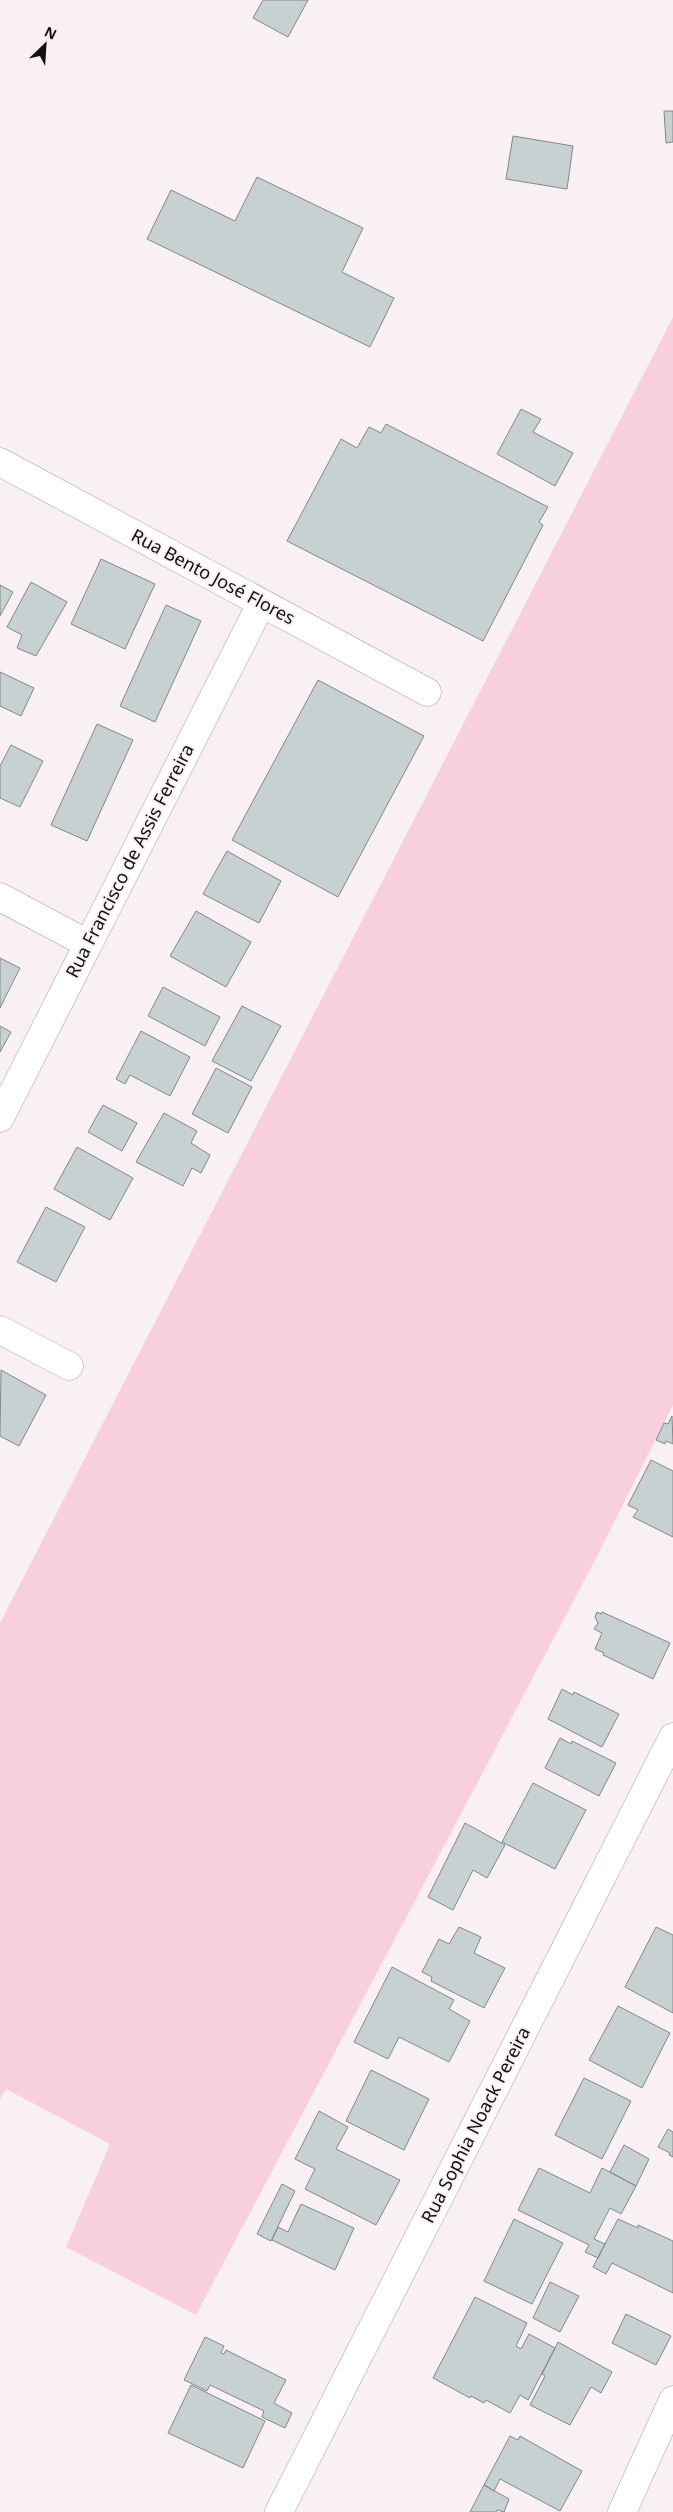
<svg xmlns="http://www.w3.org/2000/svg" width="673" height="2512" font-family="'Noto Sans',sans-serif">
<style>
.green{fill:#f7d0dc}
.building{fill:#c8d1d2;stroke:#80888a}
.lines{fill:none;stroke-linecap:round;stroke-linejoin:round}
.street-casing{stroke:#a8a0a2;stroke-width:29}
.street{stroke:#fff;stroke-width:28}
.labels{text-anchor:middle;stroke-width:4;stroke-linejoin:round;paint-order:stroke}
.street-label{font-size:18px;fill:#131011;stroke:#f9f0f3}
</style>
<rect width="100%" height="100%" fill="#f9f0f3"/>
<path class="green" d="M673,317V1405L593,1564L196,2315L66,2247L110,2144L6,2089L0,2099V1623Z"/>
<path class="building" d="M263,0H308L288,37L253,18Z
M664,111H673V142L666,143Z
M513,136L573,146L567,189L506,179Z
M257,177L363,228L342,272L394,298L370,347L147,239L171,190L235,221Z
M521,409L541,419L533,432L573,453L555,486L497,454Z
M386,424L548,507L539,522L543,525L483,641L287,541L341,439L357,448L369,427L381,433Z
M101,559L155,584L125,649L71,624Z
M31,582L67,602L36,656L17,648L22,635L7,627Z
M0,585L13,592L0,616Z
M166,605L201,621L155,722L120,706Z
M0,672L34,688L21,716L0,706Z
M318,680L424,736L338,897L232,840Z
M97,724L133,740L87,841L51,825Z
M11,745L43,761L20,807L0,798V766Z
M227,851L281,881L259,923L203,894Z
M196,911L251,942L226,987L170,956Z
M0,958L20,968L0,1008Z
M163,987L220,1017L205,1046L148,1016Z
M242,1006L281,1026L251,1081L212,1061Z
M0,1026L11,1032L0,1052Z
M141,1031L190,1057L170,1096L130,1075L125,1084L116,1079Z
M216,1068L252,1087L228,1133L192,1114Z
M103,1105L137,1123L122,1151L88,1132Z
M164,1113L197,1131L191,1143L210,1155L201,1173L192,1168L183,1186L136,1162Z
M77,1147L133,1178L110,1220L54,1189Z
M46,1207L85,1227L56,1282L17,1262Z
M1,1370L46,1395L19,1446L0,1436Z
M672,1416L673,1444L666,1441L665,1444L656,1440L664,1423L668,1424Z
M651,1460L673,1471V1537L633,1517L638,1510L628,1505Z
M597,1612L601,1614L602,1612L670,1643L653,1679L603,1655L604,1653L595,1649L602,1633L594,1629L598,1623L595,1617Z
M562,1689L573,1695L574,1692L619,1714L602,1747L548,1719Z
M560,1738L571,1744L572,1741L616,1763L599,1796L545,1768Z
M533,1783L586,1810L555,1869L502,1842Z
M465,1823L505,1845L487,1878L473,1870L453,1910L428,1897Z
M459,1927L481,1937L474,1953L505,1968L484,2008L431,1981L432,1977L422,1972L439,1939L449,1944Z
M656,1927L673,1935V2013L625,1987Z
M392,1967L454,2000L449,2009L470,2021L449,2062L399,2037L388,2059L354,2042Z
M618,2006L670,2033L642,2088L589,2060Z
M371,2070L429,2099L404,2150L346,2121Z
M584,2078L631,2101L602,2159L555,2135Z
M319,2111L348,2127L336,2149L400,2180L376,2225L305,2189L315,2169L295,2159Z
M668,2129L673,2132V2157L669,2155L670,2153L658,2147Z
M624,2145L649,2159L636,2186L610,2172Z
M539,2168L590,2193L602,2168L636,2186L621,2214L610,2208L594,2239L605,2244L598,2258L585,2252L589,2245L518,2210Z
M282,2184L295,2191L271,2241L257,2234Z
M301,2204L354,2228L335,2270L272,2240L278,2227L288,2232Z
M514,2219L563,2243L532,2304L484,2281Z
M618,2219L638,2228V2225L673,2241V2293L612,2263L606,2274L593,2267Z
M550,2282L579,2296L560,2332L533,2318Z
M475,2297L527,2323L516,2346L521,2349L529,2334L555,2348L528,2400L520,2395L510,2413L486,2400L484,2403L471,2396L470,2398L433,2378Z
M626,2314L671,2336L656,2365L612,2343Z
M205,2337L224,2346L221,2353L224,2354L226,2350L286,2380L274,2403L292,2413L285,2428L262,2417L264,2411L210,2385L207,2391L184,2380Z
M558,2342L612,2372L601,2393L591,2387L570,2425L530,2405L545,2376L542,2374Z
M191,2385L265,2421L243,2468L168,2433Z
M510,2436L518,2440L520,2436L582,2471L560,2511L500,2479L494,2491L484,2485Z
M484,2485L509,2499L504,2512L497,2510L496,2512H470Z"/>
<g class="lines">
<g class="street-casing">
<path id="street" d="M0,462L427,692
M0,897L88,944
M0,1118L261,604
M0,1330L69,1366
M279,2512L673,1737
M622,2512L673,2400"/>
</g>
<use href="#street" class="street"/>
</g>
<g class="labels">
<g class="street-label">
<text transform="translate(213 577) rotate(28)" y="6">Rua Bento José Flores</text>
<text transform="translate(130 861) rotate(-63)" y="6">Rua Francisco de Assis Ferreira</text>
<text transform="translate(476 2125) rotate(-63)" y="6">Rua Sophia Noack Pereira</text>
</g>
</g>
<g transform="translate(45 45) rotate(25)" stroke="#f9f0f3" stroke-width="4" paint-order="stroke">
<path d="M0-4L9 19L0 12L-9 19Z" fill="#131011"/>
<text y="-8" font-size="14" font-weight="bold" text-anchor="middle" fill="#131011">N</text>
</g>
</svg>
